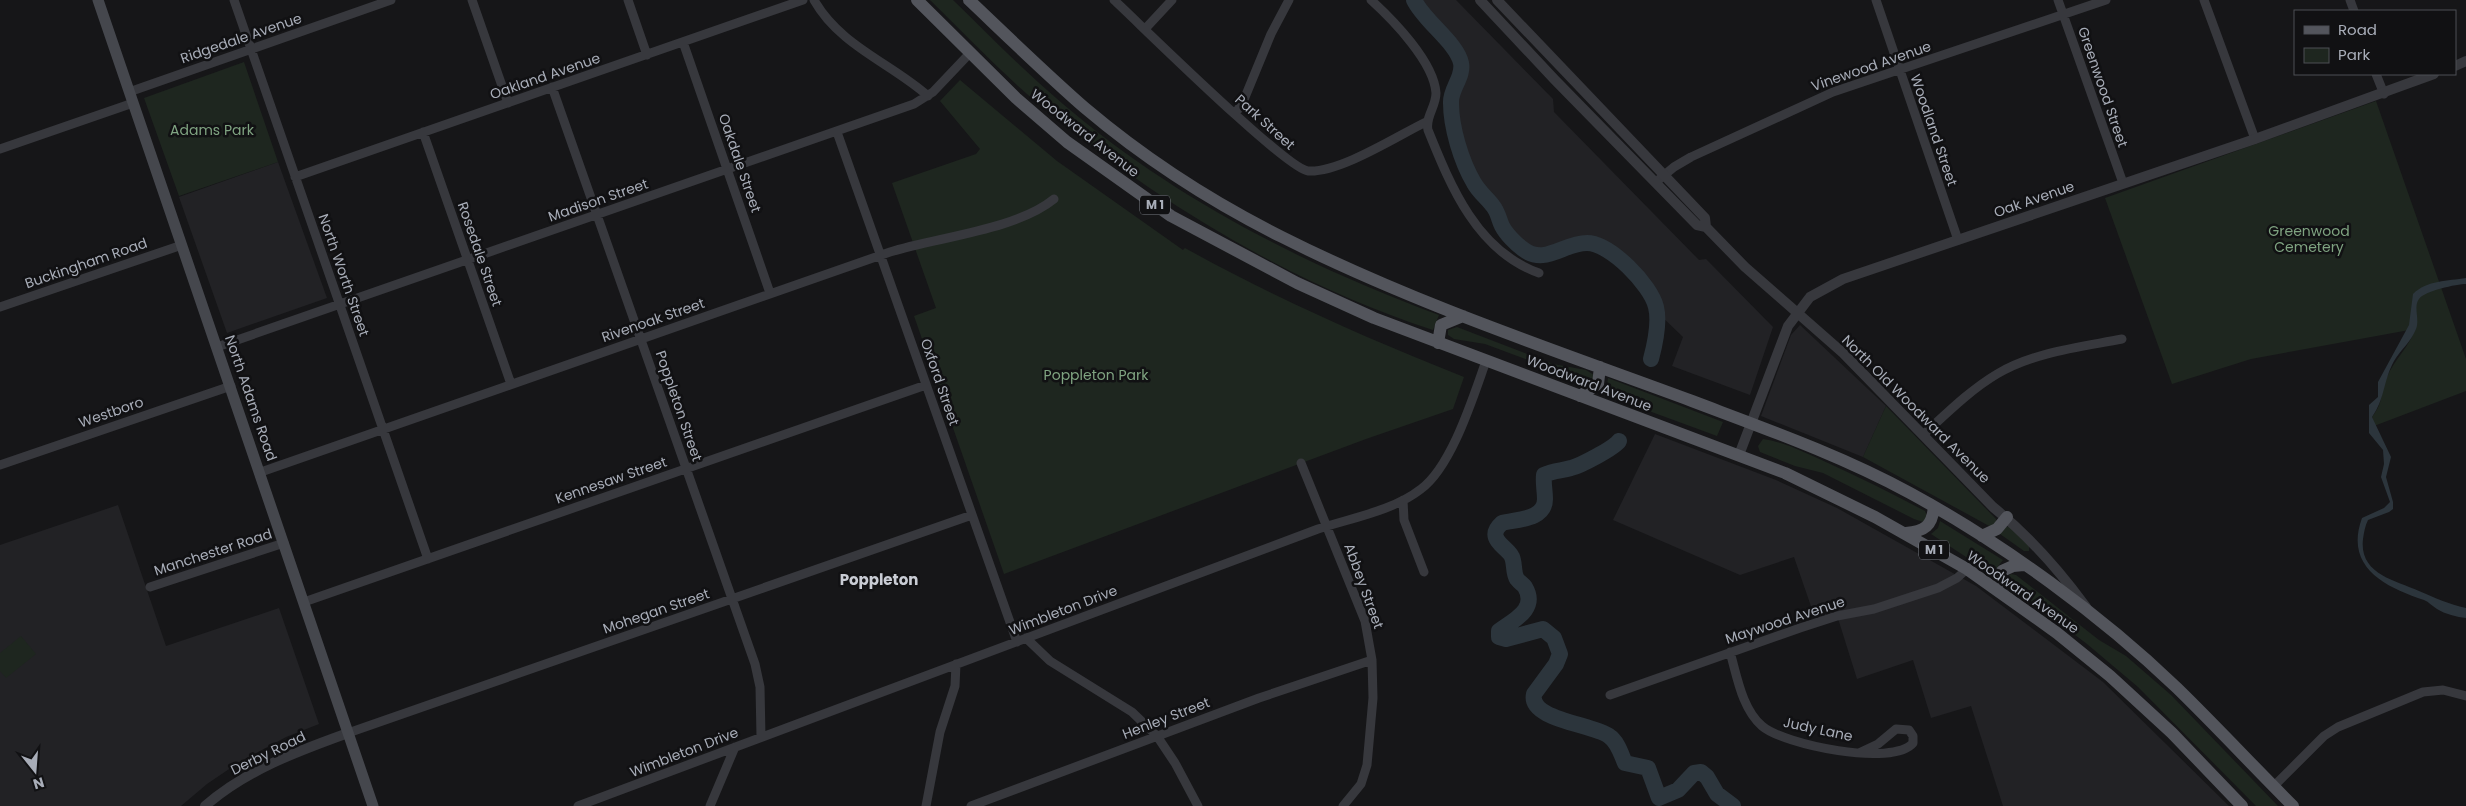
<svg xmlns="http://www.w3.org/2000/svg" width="2466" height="806" font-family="Poppins,sans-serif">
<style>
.built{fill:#222225}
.green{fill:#1e261f}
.water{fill:#2c353c}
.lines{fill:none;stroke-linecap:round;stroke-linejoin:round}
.river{stroke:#2c353c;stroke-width:16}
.minor{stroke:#37383d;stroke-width:9}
.tertiary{stroke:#37383d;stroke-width:10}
.secondary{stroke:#45474d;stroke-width:11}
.primary{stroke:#53555c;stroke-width:12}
.labels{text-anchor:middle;stroke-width:5;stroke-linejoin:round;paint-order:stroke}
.shield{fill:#111113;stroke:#7b7e86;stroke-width:1}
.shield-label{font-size:12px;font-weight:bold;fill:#a8adb8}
.street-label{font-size:14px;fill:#a8adb8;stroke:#111113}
.park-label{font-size:14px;fill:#7fa381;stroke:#111113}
.neighbourhood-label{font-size:15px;font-weight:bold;fill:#c9ccd4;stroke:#111113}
</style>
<rect width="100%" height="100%" fill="#161618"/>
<path class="built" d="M1414,0H1456L1553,99L1554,112L1699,260L1706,259L1773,327L1750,395L1672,366L1683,337L1657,312L1652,295L1645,285L1604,248L1589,243L1577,244L1539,257L1521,248L1503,228L1494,207L1474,183L1458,146L1451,102L1461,69L1458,56Z
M278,162L327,298L227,333L179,197Z
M1800,325L1886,406L1863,457L1761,416L1791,335Z
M1655,434L1776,480L1837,508L1976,586L2103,682L2229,806H2003L1971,706L1931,718L1913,660L1857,679L1836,612L1815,618L1794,557L1740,575L1613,520Z
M118,505L166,646L279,608L319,724L286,737L238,763L207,784L181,806H0V545Z"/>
<path class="green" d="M930,0H953C989,35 1024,71 1063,104C1173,198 1304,265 1439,315L1433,330C1292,284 1162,205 1048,112C1006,78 969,38 930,0Z
M244,62L278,162L179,196L144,98Z
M960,80L1057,161L1183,250L1185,248C1275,298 1368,339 1464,377L1453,409L1366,439L1004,574L914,316L936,308L892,183L976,154L980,149L940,101Z
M2376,101L2466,359V391L2374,426L2372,417C2385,401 2379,393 2387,377C2394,360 2410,346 2415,329L2251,359L2172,384L2105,198Z
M1457,327L1553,364L1586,370L1594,375L1593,381L1587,382L1485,344L1454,339L1448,335V330Z
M1608,378L1723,422L1717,436L1600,393L1607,385Z
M1886,406L1996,519V524L1991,527L1863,457Z
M1763,439C1785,442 1808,454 1828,463C1861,478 1893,494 1925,511L1928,518L1923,522L1914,519L1823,473L1795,466L1760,452L1758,446Z
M1940,521L2003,560L1992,574L1931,534L1938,528Z
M2011,526L2029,545V551H2024L2000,534L2006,527Z
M2011,574L2016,575L2099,640L2126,656L2171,695L2278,806H2256L2138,687L2087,644L2012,587L2006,578Z
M21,636L36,654L6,678L0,671V653Z"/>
<path class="water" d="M2466,278V284C2457,284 2424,291 2419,299C2413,307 2420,319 2416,329C2411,342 2401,349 2394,361C2383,381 2385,399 2372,417L2391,457L2386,477L2393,502V509L2389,512L2368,520C2365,526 2364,532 2363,539C2359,574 2394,580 2419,591C2435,598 2449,604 2466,608V618C2457,617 2445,614 2437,609C2432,606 2429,602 2424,600C2385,587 2344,567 2362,518L2384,508L2390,502L2381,477L2384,464L2383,450L2369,433V405L2378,397V382L2409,325L2413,294C2427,280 2448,281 2466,278Z"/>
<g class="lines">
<path class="river" d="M1414,0C1424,21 1457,43 1461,63C1464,77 1450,89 1451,103C1451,127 1461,161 1474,183C1479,192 1487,198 1493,206C1498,212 1499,220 1502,226C1506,234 1516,244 1523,249C1545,266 1563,243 1587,243C1610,243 1651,285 1656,307C1660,323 1655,344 1651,359
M1619,441C1614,448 1580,466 1571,468C1561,471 1554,470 1544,475C1543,483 1545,491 1545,499C1545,520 1517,519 1502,523C1484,539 1508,547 1512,557C1515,564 1513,573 1517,579C1520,583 1523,584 1525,587C1538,609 1514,620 1499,631V637L1506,639L1543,629L1554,638L1560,654L1556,664L1534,694C1528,720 1593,724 1609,736C1618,742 1621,754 1625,763L1648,768L1659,798L1678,790L1694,773L1701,772L1707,777L1717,794L1733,806"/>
<path class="minor" d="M234,0L428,559
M472,0L508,103
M628,0L647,55
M814,0C840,46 891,63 928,96
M1114,0C1140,24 1286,169 1308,171C1340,173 1397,136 1426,122
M1371,0C1393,20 1434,62 1436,93C1436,107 1425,117 1428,130C1451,187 1477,251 1539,273
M1876,0L1958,240
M2058,0L2123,183
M2204,0L2255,139
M2350,0L2354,11
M1145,29L1172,0
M683,42L770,293
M2376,74L2384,94
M552,87L755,664L760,687L761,737
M129,92L391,0
M1235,114L1243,102L1271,34L1289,0
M423,132L511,384
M837,132L1017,642
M0,149L133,103
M295,177L803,0
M1656,182L1674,167L1691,157L1833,92L2106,0
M0,307L182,245
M217,347L914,104L933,92L970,53
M1923,435C1946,414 1970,390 1997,374C2034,352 2081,347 2122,339
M1301,463L1365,621L1372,660L1373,698L1367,765L1361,784L1343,806
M0,465L231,386
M261,472L890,252C938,237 1016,230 1054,199
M1403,500L1404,520L1424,572
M150,587L284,543
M304,602L926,385
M1026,638L1050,661L1132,712L1157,736L1175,763L1198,806
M1730,652C1737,676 1742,709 1762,726C1784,745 1893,767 1913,743V736L1909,730L1896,729L1878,744L1861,752
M1610,695L1800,628L1837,616L1874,609L1938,588L1957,578L1967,569
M348,733L972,515
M2274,786L2324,736L2338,727L2423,692L2443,690L2466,696
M578,806L1318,529C1351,518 1393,511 1421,489C1452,466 1473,397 1486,361
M710,806L735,747
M926,806L940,732L955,686L956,664
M971,806L1259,698L1372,660"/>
<path class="tertiary" d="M1480,0L1555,80L1697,225L1706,227L1745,267L1843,353L1993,507C2029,536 2059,570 2086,607
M1497,0L1705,218L1706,227
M2455,66L2466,61
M1739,455L1788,326L1810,297L1843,279L2255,139L2434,74
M205,806C246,770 298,751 348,733"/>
<path class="secondary" d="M98,0L373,806"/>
<path class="primary" d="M917,0L1016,98L1067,142L1171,216L1297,283L1374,318L1785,473L1875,517L1967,569L2057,633L2110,676L2172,733L2242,806
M969,0C1007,36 1045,73 1085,108C1144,158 1212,202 1282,237C1413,303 1554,350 1692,401C1766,429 1840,455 1910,493C2002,543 2101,615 2177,688C2216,726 2254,767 2293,806
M1438,343L1441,325L1463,316
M1580,396L1598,384L1600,367
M1906,533C1925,531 1932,526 1934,507
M1982,536L1997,529L2007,517
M1996,588L2002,571L2013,566L2024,565"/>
</g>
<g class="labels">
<g class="shield">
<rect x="1140" y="195.5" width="30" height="19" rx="4"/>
<rect x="1919" y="540.5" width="30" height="19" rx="4"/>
</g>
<g class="shield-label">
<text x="1155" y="209">M 1</text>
<text x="1934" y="554">M 1</text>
</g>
<g class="street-label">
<text transform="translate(241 38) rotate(-19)" y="5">Ridgedale Avenue</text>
<text transform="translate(1871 66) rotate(-19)" y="5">Vinewood Avenue</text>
<text transform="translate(545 76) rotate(-19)" y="5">Oakland Avenue</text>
<text transform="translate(2103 87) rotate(71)" y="5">Greenwood Street</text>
<text transform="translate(1265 122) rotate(42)" y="5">Park Street</text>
<text transform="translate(1934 130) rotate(71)" y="5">Woodland Street</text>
<text transform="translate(1085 133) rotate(38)" y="5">Woodward Avenue</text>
<text transform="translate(740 163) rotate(71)" y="5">Oakdale Street</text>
<text transform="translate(2034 199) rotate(-19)" y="5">Oak Avenue</text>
<text transform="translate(598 200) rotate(-19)" y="5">Madison Street</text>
<text transform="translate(480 254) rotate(71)" y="5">Rosedale Street</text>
<text transform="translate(86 263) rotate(-19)" y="5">Buckingham Road</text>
<text transform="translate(344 275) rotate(71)" y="5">North Worth Street</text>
<text transform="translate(653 320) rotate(-19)" y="5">Rivenoak Street</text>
<text transform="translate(940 382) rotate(71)" y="5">Oxford Street</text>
<text transform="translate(1589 383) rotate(21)" y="5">Woodward Avenue</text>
<text transform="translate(251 398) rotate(71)" y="5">North Adams Road</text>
<text transform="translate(679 406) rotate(71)" y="5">Poppleton Street</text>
<text transform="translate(1916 409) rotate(45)" y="5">North Old Woodward Avenue</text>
<text transform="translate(111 412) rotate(-19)" y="5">Westboro</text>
<text transform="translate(611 480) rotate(-19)" y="5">Kennesaw Street</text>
<text transform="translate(213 552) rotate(-18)" y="5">Manchester Road</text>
<text transform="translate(1364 586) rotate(70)" y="5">Abbey Street</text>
<text transform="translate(2023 592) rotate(35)" y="5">Woodward Avenue</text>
<text transform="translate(1063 610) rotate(-21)" y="5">Wimbleton Drive</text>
<text transform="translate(656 611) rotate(-19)" y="5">Mohegan Street</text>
<text transform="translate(1785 620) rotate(-18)" y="5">Maywood Avenue</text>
<text transform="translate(1166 718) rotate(-21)" y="5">Henley Street</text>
<text transform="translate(1818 729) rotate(12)" y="5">Judy Lane</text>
<text transform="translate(684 752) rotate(-21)" y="5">Wimbleton Drive</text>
<text transform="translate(268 753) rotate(-26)" y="5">Derby Road</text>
</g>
<g class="park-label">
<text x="212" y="135">Adams Park</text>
<text x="2309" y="236">Greenwood<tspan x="2309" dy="16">Cemetery</tspan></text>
<text x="1096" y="380">Poppleton Park</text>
</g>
<g class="neighbourhood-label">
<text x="879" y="585">Poppleton</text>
</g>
</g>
<rect x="2294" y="10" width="162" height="65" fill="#111113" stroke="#4d4f55"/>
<rect x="2304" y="26" width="25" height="8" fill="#53555c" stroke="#4d4f55"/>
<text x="2338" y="35" font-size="15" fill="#a8adb8">Road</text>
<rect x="2304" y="48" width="25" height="15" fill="#1e261f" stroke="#4d4f55"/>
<text x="2338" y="60" font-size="15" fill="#a8adb8">Park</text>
<g transform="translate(35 771) rotate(163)" stroke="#111113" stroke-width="4" paint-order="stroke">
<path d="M0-4L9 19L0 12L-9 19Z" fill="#a8adb8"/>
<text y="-8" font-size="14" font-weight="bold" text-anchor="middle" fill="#a8adb8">N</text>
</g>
</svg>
